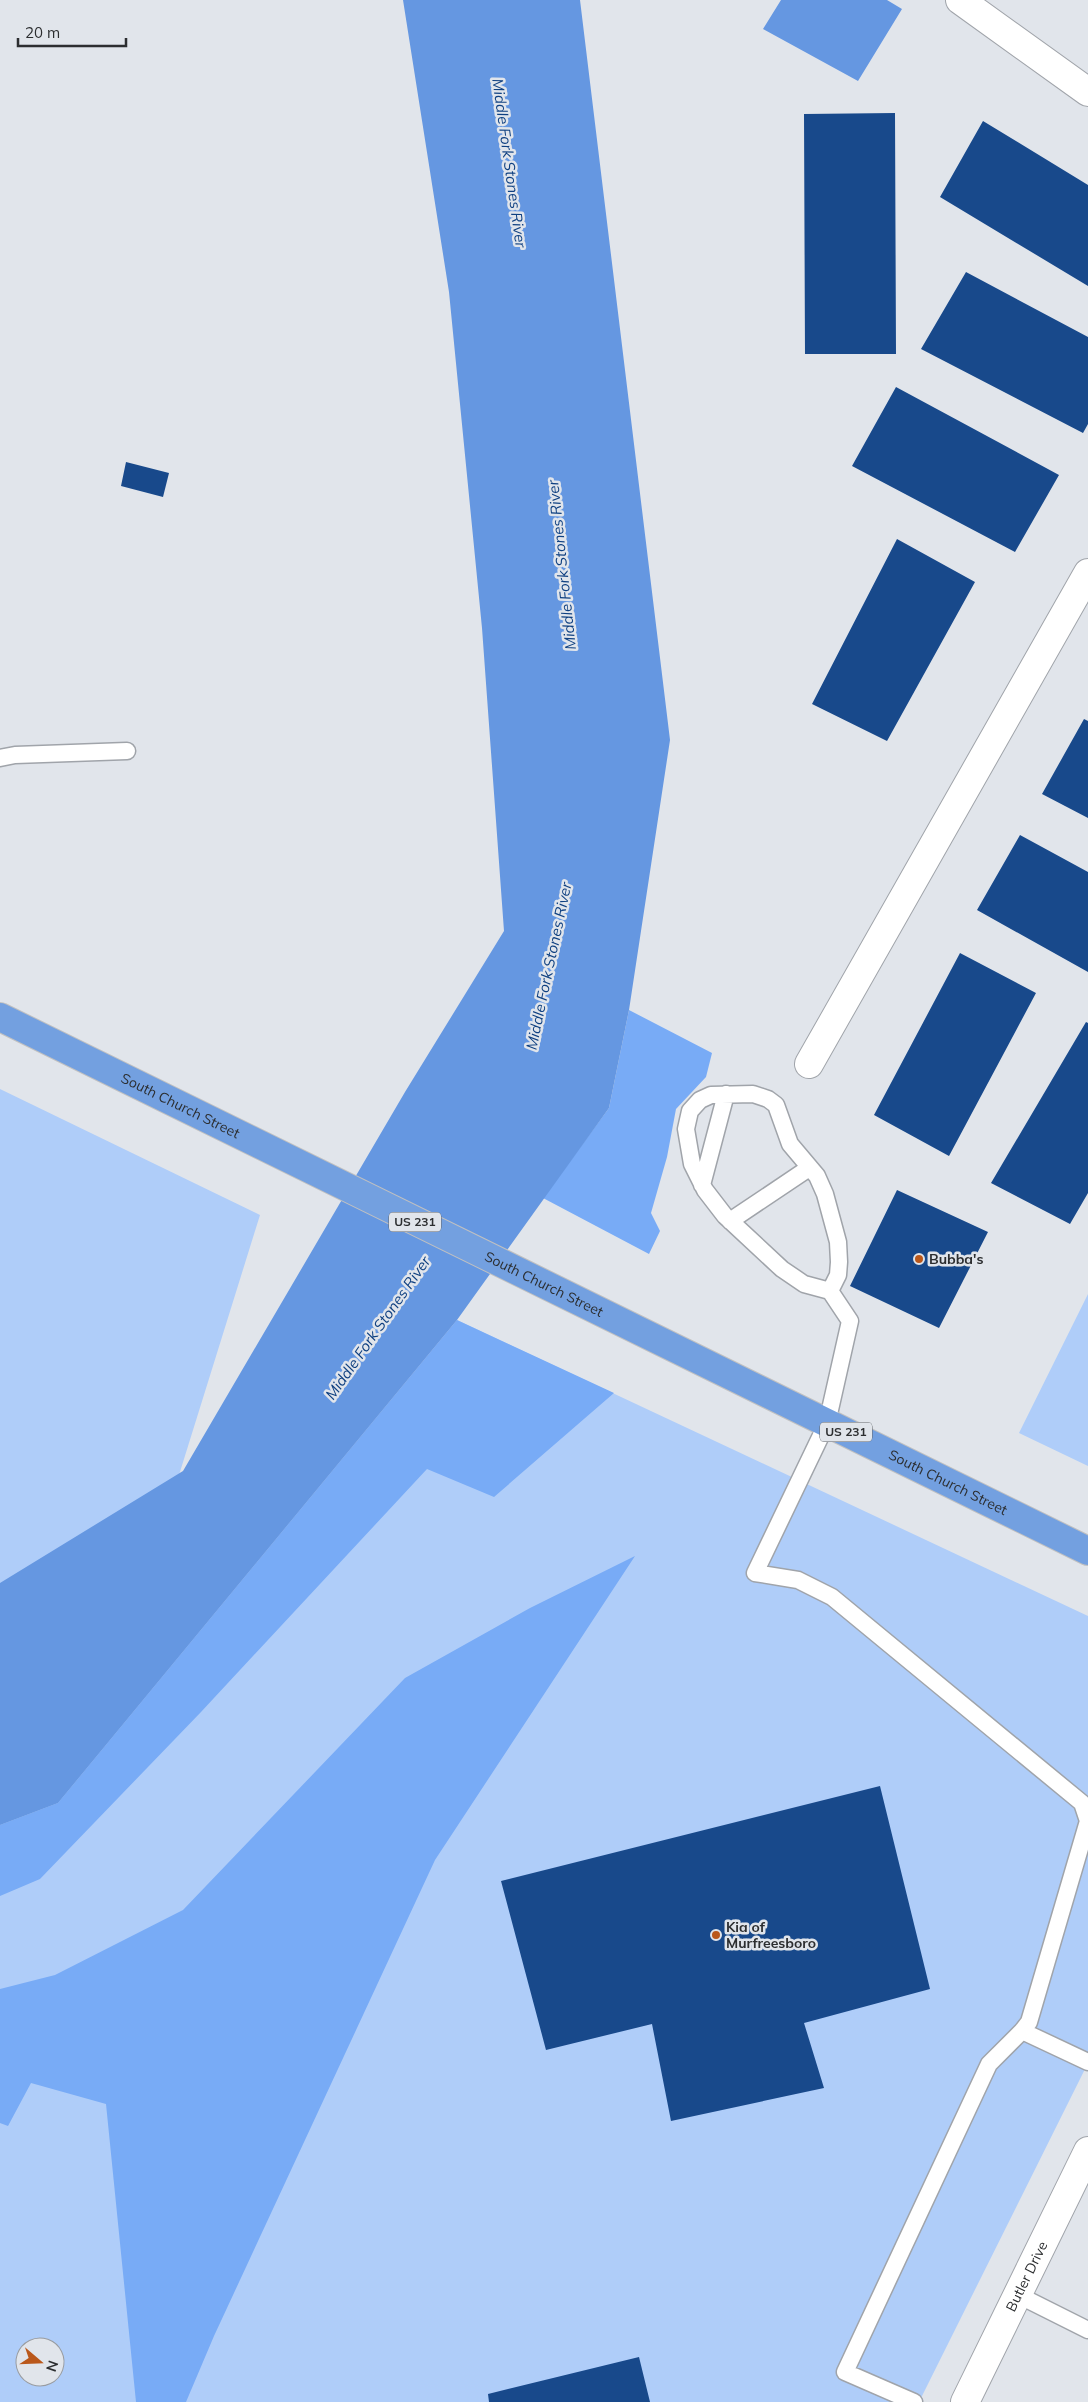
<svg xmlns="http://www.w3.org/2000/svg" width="1088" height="2402" font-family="Mulish,sans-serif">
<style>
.green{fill:#afcdf9;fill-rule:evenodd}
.forest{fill:#78abf6}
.water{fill:#6597e1}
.building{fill:#18498b}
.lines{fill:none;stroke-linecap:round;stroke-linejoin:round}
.service-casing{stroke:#a0a4aa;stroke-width:19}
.minor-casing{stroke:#a0a4aa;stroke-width:30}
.tertiary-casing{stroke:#a0a4aa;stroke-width:30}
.trunk-casing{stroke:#c0c0c1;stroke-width:30}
.service{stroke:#fff;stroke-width:16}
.minor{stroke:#fff;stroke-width:28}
.tertiary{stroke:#fff;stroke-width:28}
.trunk{stroke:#73a0e0;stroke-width:28}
.poi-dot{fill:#ba581b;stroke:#e1e5eb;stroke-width:2}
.labels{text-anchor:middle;stroke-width:5;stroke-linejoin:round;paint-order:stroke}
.shield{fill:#e1e5eb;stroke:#626568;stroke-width:1}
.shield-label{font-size:12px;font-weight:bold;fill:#2c2e30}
.street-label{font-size:14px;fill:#2c2e30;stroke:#e1e5eb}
.poi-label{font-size:14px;font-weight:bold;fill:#2c2e30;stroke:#e1e5eb;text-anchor:start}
.water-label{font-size:15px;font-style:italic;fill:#0f4081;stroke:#e1e5eb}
</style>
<rect width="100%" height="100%" fill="#e1e5eb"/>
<path class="green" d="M0,1089L260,1215L89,1764L457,1320L1088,1616V2063L919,2402H0ZM25,2347H55V2377H25Z
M1088,1294V1466L1019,1433Z"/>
<path class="forest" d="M629,1010L712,1053L706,1077L676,1109L667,1157L651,1213L660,1231L649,1254L543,1198L609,1108Z
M457,1320L614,1393L494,1497L427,1469L201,1712L40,1879L0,1896V1825L58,1803Z
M635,1556L435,1860L214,2336L186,2402H136L106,2104L31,2083L8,2126L0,2123V1989L55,1975L183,1910L405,1678L530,1608Z"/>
<path class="water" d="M403,0H580L670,740L629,1010L609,1108L457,1320L58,1803L0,1825V1583L183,1471L405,1092L504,931L482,628L449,292Z
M781,0H887L902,9L858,81L763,29Z"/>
<path class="building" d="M895,113L896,354H805L804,114Z
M983,121L1088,185V286L940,197Z
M966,272L1088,337V424L1083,433L921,349Z
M896,387L1059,475L1015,552L852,466Z
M126,462L169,473L163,497L121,486Z
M897,539L975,582L887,741L812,704Z
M1084,719L1088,721V818L1042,794Z
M1020,835L1088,872V972L977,910Z
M960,953L1036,993L949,1156L874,1115Z
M1086,1022L1088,1023V1193L1070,1224L991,1183Z
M897,1190L988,1232L939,1328L850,1286Z
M880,1786L930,1989L804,2023L824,2088L671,2121L652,2024L546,2050L501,1881Z
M639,2357L650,2402H489L488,2394Z"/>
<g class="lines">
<g class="service-casing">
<path id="service" d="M0,758L15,755L127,751
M702,1185L726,1094
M730,1221L809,1168
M830,1291L838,1275L839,1262L838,1242L825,1194L817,1176L790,1144L776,1105L768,1099L753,1094L711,1095L700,1100L690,1111L686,1129L692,1164L705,1190L725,1216L782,1269L804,1284L830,1291L850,1321L827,1423L755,1573L798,1580L832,1597L1082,1803L1088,1821L1029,2022L1022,2031L1088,2062
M1018,2295L1088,2330
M914,2402L845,2372L989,2064L1022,2031"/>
</g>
<g class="minor-casing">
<path id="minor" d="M960,0L1088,92
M809,1064L1088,573"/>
</g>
<g class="tertiary-casing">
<g id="tertiary">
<path id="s1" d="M965,2402L1088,2151"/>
</g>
</g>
<g class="trunk-casing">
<g id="trunk">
<path id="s2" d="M0,1017L1088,1551"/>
</g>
</g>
<use href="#service" class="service"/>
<use href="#minor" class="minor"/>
<use href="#tertiary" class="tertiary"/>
<use href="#trunk" class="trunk"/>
</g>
<g class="poi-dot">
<circle cx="919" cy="1259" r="5"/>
<circle cx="716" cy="1935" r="5"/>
</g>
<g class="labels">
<g class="shield">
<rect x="389" y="1212.5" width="52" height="19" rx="4"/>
<rect x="820" y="1422.5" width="52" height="19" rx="4"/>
</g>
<g class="shield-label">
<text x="415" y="1226">US 231</text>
<text x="846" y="1436">US 231</text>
</g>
<g class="street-label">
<text dy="5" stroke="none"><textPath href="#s2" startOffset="201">South Church Street</textPath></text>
<text dy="5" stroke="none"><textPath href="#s2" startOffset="606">South Church Street</textPath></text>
<text dy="5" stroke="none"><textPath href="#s2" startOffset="1056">South Church Street</textPath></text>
<text dy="5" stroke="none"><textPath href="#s1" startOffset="140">Butler Drive</textPath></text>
</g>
<g class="poi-label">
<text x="929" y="1264">Bubba's</text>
<text x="726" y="1932">Kia of<tspan x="726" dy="16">Murfreesboro</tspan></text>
</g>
<g class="water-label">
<text transform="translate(509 163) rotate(82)" y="5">Middle Fork Stones River</text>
<text transform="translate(562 565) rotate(-96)" y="5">Middle Fork Stones River</text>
<text transform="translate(549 966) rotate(-78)" y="5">Middle Fork Stones River</text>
<text transform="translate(378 1328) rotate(-55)" y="5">Middle Fork Stones River</text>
</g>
</g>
<g transform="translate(40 2362) rotate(109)"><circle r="24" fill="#e1e5eb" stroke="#999ca0"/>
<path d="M0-4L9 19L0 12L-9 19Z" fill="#ba581b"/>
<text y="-8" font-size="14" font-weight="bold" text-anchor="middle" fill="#2c2e30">N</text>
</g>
<path d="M18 38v8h108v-8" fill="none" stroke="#2c2e30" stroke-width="2.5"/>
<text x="25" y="38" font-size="15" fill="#2c2e30" stroke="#e1e5eb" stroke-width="4" paint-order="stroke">20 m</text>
</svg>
